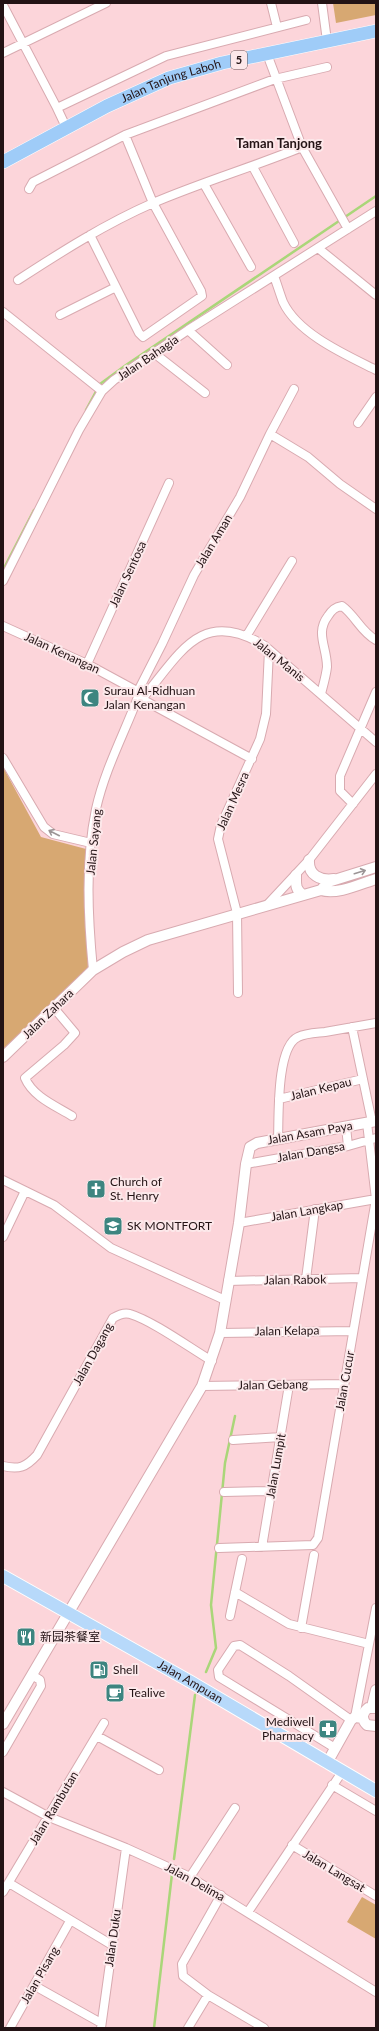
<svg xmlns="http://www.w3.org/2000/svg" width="379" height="2031" font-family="Lato,'Noto Sans SC',sans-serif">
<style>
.green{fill:#d7a872}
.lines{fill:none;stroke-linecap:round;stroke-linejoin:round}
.stream{stroke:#aad679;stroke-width:2.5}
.minor-casing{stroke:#d8aab0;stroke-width:10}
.tertiary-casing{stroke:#d8aab0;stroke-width:12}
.primary-casing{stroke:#fff;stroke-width:14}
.trunk-casing{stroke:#fff;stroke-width:14}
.minor{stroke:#fff;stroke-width:8}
.tertiary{stroke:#fff;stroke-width:10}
.primary{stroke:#b7d9fa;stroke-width:12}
.trunk{stroke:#9fccf8;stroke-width:13}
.oneway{stroke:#9c9596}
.labels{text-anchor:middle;stroke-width:4;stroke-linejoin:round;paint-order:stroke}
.shield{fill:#fce8ea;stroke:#645355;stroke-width:1}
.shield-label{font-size:11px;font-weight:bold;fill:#231315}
.street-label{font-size:12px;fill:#231315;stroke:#fce8ea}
.poi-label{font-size:12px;fill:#231315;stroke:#fce8ea;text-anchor:start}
.neighbourhood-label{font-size:13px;font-weight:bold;fill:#231315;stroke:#fce8ea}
</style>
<rect width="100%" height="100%" fill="#fcd5da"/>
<path class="green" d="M333,3H376V15L336,23Z
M3,767L41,837L86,849L88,971L3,1050Z
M362,1897L376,1905V1939L347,1922Z"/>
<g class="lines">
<path class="stream" d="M86,410L100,384L126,365L376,196
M3,570L34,510
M206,1672L216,1648L211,1605L225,1463L235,1416
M174,1859L195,1695
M154,2028L172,1874"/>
<g class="minor-casing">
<path id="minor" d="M271,3L277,27
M322,3L327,41
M3,5L57,108L66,127
M3,53L106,3
M267,54L302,147L348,229
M57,108L166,56L306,20
M253,167L294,243
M204,184L251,267
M29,189L33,182L125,135L275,79L327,67
M90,235L139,333L143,337L202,296L201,291L153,203L125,135
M318,248L376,295
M274,276C277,284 280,294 283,302C298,334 346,355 376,370
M18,280C61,252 105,224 153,203C202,182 253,167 302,147
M3,312L102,391
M60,315L116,287
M188,330L227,365
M154,353L205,393
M358,423L376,397
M270,434L308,457L340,484L376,509
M3,581L79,430L102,391L114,380L188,330L376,211
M3,626L87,664L135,690L138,697
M247,635L292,561
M87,664L169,483
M137,693L162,644L194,575L240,497L270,434L294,389
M321,694C323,686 326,676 327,667C327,647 315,633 328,616C332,610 335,607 342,606C355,615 361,632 376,640
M138,697L252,759
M142,699C180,654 201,606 265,646L376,742
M3,758L44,827L53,834L91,843
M353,804L340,791V776L376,692
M267,905L309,860L376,774
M93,970C88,918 85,861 96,809C105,769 124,734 138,697
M238,993L237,913L218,839L221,825L260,739L266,714L269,650
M54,1008L75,1033L64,1045L25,1078C33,1097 56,1106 72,1116
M352,1027L372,1122
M279,1099L363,1079
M346,1127L348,1146
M278,1139C279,1118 276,1047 298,1037C306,1033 316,1033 325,1032C342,1029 359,1026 376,1023
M246,1164L348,1146L376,1138
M3,1180L54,1205L111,1248L225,1300
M239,1223L376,1199
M3,1237L25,1191
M306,1279L315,1209
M228,1281L362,1278
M220,1333L353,1331
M202,1386L344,1384
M233,1440L281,1437
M3,1466C19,1470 26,1467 37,1455L113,1318C118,1315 124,1312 130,1314C153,1321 190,1348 212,1361
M224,1492L271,1491
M262,1547L289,1385
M219,1548L313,1545L318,1538L376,1199L367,1123
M235,1592L289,1624L369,1644
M230,1616L242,1559
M301,1628L314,1555
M355,1717L376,1608
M97,1736L159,1770
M335,1748L219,1677L218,1670L234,1646L240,1645L289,1676L351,1720
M3,1752L41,1686L40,1680L32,1675
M332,1785L376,1811
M3,1792L49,1817L126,1848L190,1877L376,1992
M292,1845L376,1896
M190,1877L235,1808
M9,1883L112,1945
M3,1892L104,1723
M221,1895L182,1964L183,1976L208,1995L264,2028
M248,1912L342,1772
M35,1986L101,2023
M10,2028L70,1921
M101,2028L126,1848
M188,2028L208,1995"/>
</g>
<g class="tertiary-casing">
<path id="tertiary" d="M309,860C308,875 320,881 334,879
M296,875C296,885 295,889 303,895
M321,890L328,882L376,867
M321,890C337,895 360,884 376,879
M3,1057L93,970L123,952L148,940L321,890
M372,1707L376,1690
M376,1708H368C362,1713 361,1719 367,1725L376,1726
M3,1724L202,1386L220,1333L239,1223L246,1164L250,1147L257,1143L376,1121
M327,1763L351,1720L355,1717L363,1718"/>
</g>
<g class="primary-casing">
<g id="primary">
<path id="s1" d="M3,1576L191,1682L376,1791"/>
</g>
</g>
<g class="trunk-casing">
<g id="trunk">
<path id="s2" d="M3,162L107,106L169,78L222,63L376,31"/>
</g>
</g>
<use href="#minor" class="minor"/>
<use href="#tertiary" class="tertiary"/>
<use href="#primary" class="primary"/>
<use href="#trunk" class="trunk"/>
</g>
<defs><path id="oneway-shaft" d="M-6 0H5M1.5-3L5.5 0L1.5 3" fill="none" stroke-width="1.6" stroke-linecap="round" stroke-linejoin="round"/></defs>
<g class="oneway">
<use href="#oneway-shaft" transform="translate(54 833) rotate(-153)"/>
<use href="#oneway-shaft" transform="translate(360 872) rotate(-17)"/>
</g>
<defs>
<g id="mosque-square" transform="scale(1)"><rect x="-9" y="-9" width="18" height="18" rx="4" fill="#3d8580" stroke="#fce8ea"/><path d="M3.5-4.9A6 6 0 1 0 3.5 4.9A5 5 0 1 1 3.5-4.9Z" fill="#fff"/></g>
<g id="church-square" transform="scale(1)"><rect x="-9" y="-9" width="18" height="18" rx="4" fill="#3d8580" stroke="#fce8ea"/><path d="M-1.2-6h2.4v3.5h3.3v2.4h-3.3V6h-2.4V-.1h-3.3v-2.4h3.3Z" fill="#fff"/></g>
<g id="school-square" transform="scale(1)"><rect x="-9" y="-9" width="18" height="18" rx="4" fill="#3d8580" stroke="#fce8ea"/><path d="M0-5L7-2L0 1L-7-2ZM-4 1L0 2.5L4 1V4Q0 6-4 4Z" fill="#fff"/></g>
<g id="restaurant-square" transform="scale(1)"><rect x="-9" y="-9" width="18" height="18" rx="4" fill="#3d8580" stroke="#fce8ea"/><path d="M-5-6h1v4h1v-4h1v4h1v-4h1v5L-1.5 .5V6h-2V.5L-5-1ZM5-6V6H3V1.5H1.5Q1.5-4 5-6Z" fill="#fff"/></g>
<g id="fuel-square" transform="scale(1)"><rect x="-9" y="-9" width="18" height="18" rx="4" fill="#3d8580" stroke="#fce8ea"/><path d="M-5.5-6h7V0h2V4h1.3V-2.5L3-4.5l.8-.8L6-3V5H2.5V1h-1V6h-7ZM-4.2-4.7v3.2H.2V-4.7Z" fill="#fff"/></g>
<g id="cafe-square" transform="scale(1)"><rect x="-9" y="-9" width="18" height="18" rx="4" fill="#3d8580" stroke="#fce8ea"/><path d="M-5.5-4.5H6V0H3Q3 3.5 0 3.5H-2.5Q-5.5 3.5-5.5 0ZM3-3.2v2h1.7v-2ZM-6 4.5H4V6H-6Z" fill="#fff"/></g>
<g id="pharmacy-square" transform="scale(1)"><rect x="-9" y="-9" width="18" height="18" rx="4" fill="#3d8580" stroke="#fce8ea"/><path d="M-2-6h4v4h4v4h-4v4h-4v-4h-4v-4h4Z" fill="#fff"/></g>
</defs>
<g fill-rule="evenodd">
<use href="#mosque-square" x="90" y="698"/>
<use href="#church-square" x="96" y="1189"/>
<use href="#school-square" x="113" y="1226"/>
<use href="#restaurant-square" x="26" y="1637"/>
<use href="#fuel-square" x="99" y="1670"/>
<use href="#cafe-square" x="115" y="1693"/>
<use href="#pharmacy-square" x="328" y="1729"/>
</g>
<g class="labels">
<rect class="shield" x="231" y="51" width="16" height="18" rx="3"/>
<g class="shield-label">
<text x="239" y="64">5</text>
</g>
<g class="street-label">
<text dy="4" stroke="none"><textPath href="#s2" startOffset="187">Jalan Tanjung Laboh</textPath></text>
<text transform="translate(148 358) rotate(-34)" y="4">Jalan Bahagia</text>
<text transform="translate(214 541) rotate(-59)" y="4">Jalan Aman</text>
<text transform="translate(128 574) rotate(-65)" y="4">Jalan Sentosa</text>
<text transform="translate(62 653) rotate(25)" y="4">Jalan Kenangan</text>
<text transform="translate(279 660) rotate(39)" y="4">Jalan Manis</text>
<text transform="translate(233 801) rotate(-66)" y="4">Jalan Mesra</text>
<text transform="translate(94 842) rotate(-84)" y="4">Jalan Sayang</text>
<text transform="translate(48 1014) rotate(-44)" y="4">Jalan Zahara</text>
<text transform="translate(321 1089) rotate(-14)" y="4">Jalan Kepau</text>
<text transform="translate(310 1133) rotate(-10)" y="4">Jalan Asam Paya</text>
<text transform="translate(311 1152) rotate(-10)" y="4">Jalan Dangsa</text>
<text transform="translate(307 1211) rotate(-10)" y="4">Jalan Langkap</text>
<text transform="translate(295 1280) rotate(-1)" y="4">Jalan Rabok</text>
<text transform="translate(287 1331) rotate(-1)" y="4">Jalan Kelapa</text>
<text transform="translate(93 1354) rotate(-61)" y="4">Jalan Dagang</text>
<text transform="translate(345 1381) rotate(-80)" y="4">Jalan Cucur</text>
<text transform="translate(273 1385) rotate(-1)" y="4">Jalan Gebang</text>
<text transform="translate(276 1466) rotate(-80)" y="4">Jalan Lumpit</text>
<text dy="4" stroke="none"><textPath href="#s1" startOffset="215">Jalan Ampuan</textPath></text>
<text transform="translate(54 1808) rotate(-59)" y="4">Jalan Rambutan</text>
<text transform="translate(334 1871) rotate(31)" y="4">Jalan Langsat</text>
<text transform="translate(195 1882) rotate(29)" y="4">Jalan Delima</text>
<text transform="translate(113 1938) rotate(-82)" y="4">Jalan Duku</text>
<text transform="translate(40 1975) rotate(-60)" y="4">Jalan Pisang</text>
</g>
<g class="poi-label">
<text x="104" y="695">Surau Al-Ridhuan<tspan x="104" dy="14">Jalan Kenangan</tspan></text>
<text x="110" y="1186">Church of<tspan x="110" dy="14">St. Henry</tspan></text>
<text x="127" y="1230">SK MONTFORT</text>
<text x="40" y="1641">新园茶餐室</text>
<text x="113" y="1674">Shell</text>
<text x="129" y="1697">Tealive</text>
<text x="314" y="1726" text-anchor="end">Mediwell<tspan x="314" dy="14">Pharmacy</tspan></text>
</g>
<g class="neighbourhood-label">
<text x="279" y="148">Taman Tanjong</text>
</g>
</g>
<rect width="379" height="2031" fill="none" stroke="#231315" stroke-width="8"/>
</svg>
